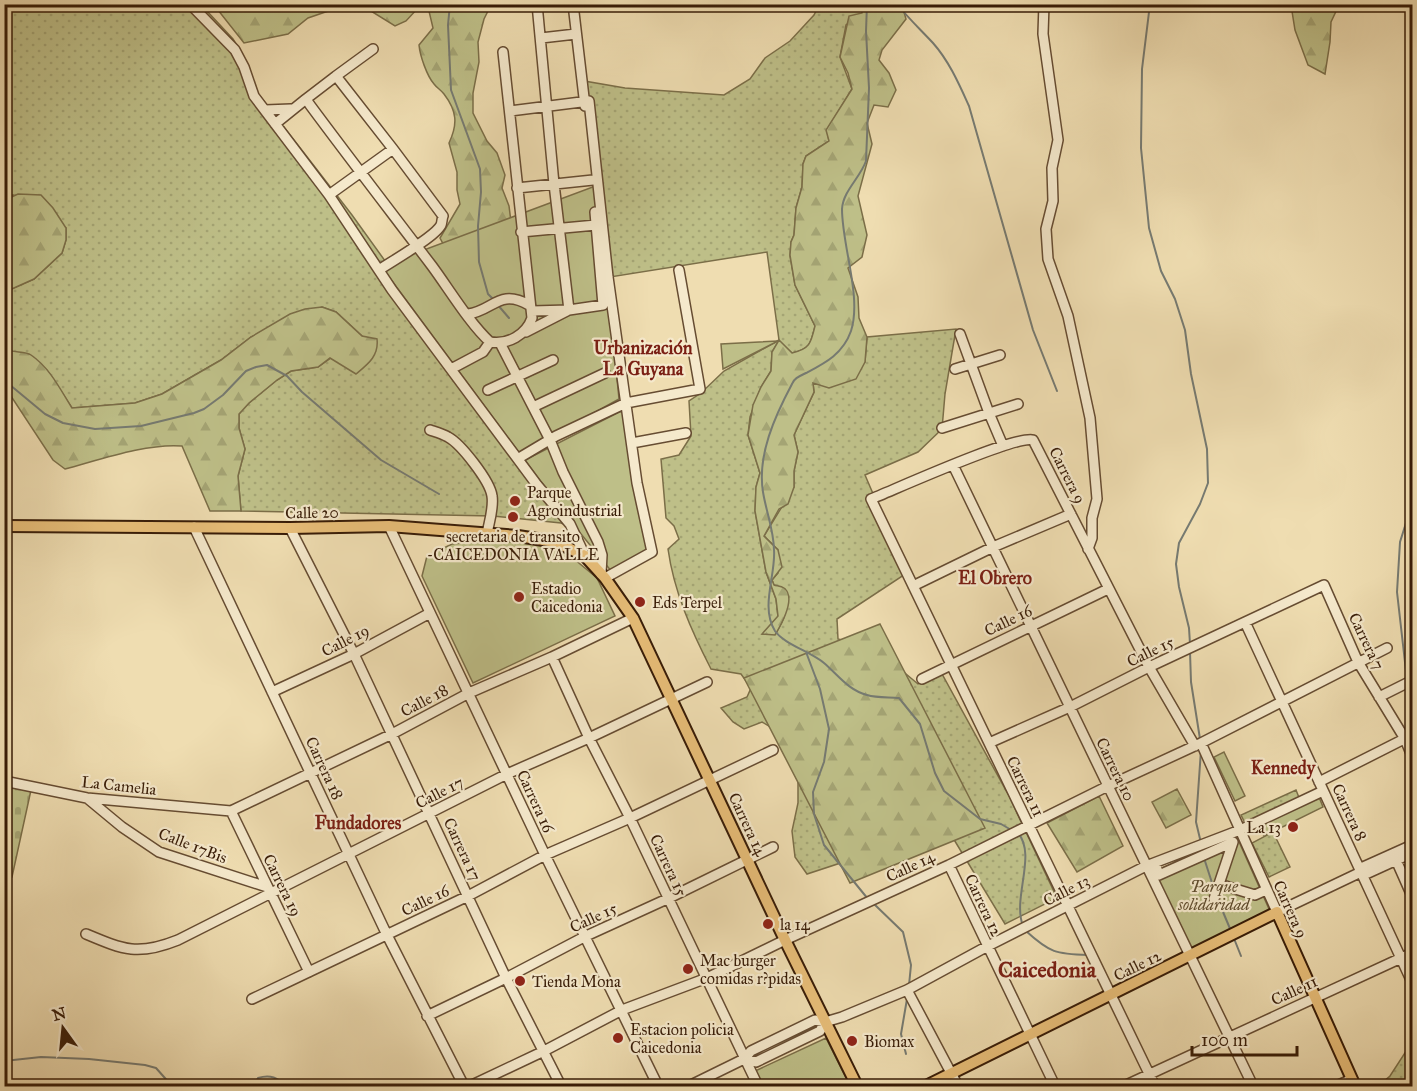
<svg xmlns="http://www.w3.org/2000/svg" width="1417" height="1091" font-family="'IM FELL Great Primer',serif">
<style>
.grass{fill:url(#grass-dots);stroke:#7b6e48;stroke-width:1.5}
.forest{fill:url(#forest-firs);stroke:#7b6e48;stroke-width:1.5}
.cemetery{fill:url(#cemetery-stones);stroke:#7b6e48;stroke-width:1.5}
.park{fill:#bebf88;stroke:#7b6e48;stroke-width:1.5}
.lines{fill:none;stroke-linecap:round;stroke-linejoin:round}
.stream{stroke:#767a71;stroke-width:2}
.minor-casing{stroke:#664c32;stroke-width:12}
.major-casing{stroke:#381c07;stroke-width:14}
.minor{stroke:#f5e9cc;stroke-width:9}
.major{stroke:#e8be78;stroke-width:10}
.poi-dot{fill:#8f2418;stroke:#f5e9cc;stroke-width:2}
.labels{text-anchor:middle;stroke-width:4.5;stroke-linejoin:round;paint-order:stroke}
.street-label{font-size:16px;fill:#381c07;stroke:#f5e9cc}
.poi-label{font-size:16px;fill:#381c07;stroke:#f5e9cc;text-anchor:start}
.park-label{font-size:16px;font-style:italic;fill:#604d2e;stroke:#f5e9cc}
.neighbourhood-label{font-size:18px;font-weight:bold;fill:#7a1f14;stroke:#f5e9cc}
.district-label{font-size:22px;font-weight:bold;fill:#7a1f14;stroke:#f5e9cc}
</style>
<defs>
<pattern id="grass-dots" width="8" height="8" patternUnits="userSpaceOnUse" patternTransform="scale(1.5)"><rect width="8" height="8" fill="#bebf88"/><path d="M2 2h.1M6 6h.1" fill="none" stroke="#a4a474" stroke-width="1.8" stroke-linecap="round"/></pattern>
<pattern id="forest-firs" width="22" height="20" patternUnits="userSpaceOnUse" patternTransform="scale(1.5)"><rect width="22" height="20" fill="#bebf88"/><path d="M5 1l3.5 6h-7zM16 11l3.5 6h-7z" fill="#a4a474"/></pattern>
<pattern id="cemetery-stones" width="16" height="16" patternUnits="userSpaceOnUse" patternTransform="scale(1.5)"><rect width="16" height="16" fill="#bebf88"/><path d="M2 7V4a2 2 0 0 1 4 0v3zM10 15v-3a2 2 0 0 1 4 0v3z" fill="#a4a474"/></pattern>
</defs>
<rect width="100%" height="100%" fill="#efddb1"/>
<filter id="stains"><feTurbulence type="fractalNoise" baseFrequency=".00333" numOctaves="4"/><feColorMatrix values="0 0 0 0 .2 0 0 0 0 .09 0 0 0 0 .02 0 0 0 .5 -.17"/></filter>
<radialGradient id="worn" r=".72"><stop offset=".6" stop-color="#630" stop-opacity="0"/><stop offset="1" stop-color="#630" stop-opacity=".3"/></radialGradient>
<path class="grass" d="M862,4V13L846,25L840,57L852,89L827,130L829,141L806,156L803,164L802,187L796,208L794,235L791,242L790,256L795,285L815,326C811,343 810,349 792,353L779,341L772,352L771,371L761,387L750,417L748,435L760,473L756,487L755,511L766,572L776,599L778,617L763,634H775C786,618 788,608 785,589L774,585L772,580L778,573V550L764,536L794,487V471L798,452L794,435L814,392L813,383L865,362L867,337L956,329L945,394L942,429L918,452L865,475L907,573L837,619L838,639L876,649L918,684L942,674L1009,796L1057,898L1005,924L947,828L807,874L795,857L792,831L798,803V776L774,729L762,722L744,729L733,722L721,708L747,697L751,688L741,674L711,669C691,630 674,592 668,549L679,539L674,526L666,518L661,459L679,455L691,436L689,401L701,393L724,371L779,340L767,252L604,278L584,81L625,88L724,95L750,79L765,58L790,41L814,15L819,5Z
M5,5H199L207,11L233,39L238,47L253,87L352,215L532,465L583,532L561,523L493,516L241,511L238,476L245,449L239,428V414L249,403L277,380L291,371L318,367L362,336L336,312L322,307L251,337L221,360L162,394L135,403L72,408L47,370L7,351L5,348L4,292L34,279L62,253L66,240V228L13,195L5,200Z
M1296,790L1300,800L1246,825L1241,815Z
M1273,832L1290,867L1269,877L1252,843Z
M1412,1042V1086H1378L1390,1076Z"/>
<path class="forest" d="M214,5H491L484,19L478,42L479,62L473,93V113L487,141L497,153L505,175L502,188L509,206L511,222L448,253L440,238L460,204L457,190V172L449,143C458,124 457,111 444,94C441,90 437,88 434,84C427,76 420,56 419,45L433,28L429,11L418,8L406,21L395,26L371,11L337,8L308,18L288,34L244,43Z
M862,5H902L906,19L882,50L879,60L889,73L896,90L888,107L874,105L867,123L872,144L858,196L867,235L862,257L848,268L858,297L859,318L867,337L865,362L856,379L829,388L813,383L814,392L794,435L798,452L794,471V487L788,504L779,509L764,536L778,550L782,567L772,580L774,585C777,586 781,586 784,588C797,598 781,625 775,635L762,634L778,616L776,599L766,572L755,511L756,487L760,473L748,435L753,405L761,387L771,371L772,352L779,340L792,353C810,349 811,343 815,326L795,285L790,255L791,242L794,235L796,208L802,187L803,164L806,156L829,141L826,130L852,89L848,73L840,57L849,16L862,13Z
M1291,5H1339L1331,22L1330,42L1325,74L1308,65L1295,30Z
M18,194L41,195L53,208L66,228V240L62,253L34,279L5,292V200Z
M322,307L336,312L362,336L377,339C379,356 368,364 356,374L330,358L318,367L291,371L277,380L249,403L239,414V428L245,449L238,476L241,511H210L182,446C147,443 99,460 65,469L53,460L9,393L5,390V348C12,354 24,350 31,355C50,368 60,389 72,408L135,403L162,394L221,360L251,337L290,314L305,309Z
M880,624L985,828L850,883L744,678Z
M1177,789L1191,815L1166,828L1152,802Z
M1099,796L1123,846L1077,872L1047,823Z"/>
<path class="cemetery" d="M5,785L31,790L12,877L5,876Z"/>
<path class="park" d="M598,185L619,399L520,454L381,266Z
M778,341L723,369L721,344Z
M623,410L650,550L612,572L568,518L525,460Z
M509,538L557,545L597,578L615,616L473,683L422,576L427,556L452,544Z
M1224,752L1245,796L1235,801L1214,757Z
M1319,797L1323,807L1264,836L1259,826Z
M1236,835L1273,918L1192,954L1153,872Z
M826,1038L850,1086H762L755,1071Z"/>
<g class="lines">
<path class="stream" d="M450,4L448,25L451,90L480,169L481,192L478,226L479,262L488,294L494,300
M867,4L866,31L869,88L866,161C860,178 843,191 842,209C842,246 862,297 851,331C843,354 825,363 806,373C800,376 794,378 792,384C775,416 757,455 763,492C766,511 774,531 774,550C776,575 760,607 775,631C784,644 811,652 824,663C838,675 848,690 867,695C877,698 889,697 899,698L920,724L935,773L944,791L980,819L1001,824L1013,831
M897,4C908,18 921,30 933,43C949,61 959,84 969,106L1033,330L1057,391
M1150,4L1142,69L1141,148L1149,228L1161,271L1175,299L1185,330L1191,374L1207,449L1208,483L1200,504L1179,543L1176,564L1179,587L1189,628L1190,644
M497,304L509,318
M4,380L45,414L63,423L95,429L141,426L194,413L204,409L223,395L246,371L256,367L267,365L287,376L302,392L381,460L439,494
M806,652L820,689L829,729L824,762L813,792L814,814L824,845L868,899
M1190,652L1191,682L1200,739
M1407,680L1397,592L1400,542L1412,504
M1408,686L1412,703
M1201,750L1196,822L1201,843
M1018,833C1037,855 1012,898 1023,926
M1204,858L1214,889
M1218,900L1231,931
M873,903L903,932L911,965L909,985
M1026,931C1050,953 1056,954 1088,955
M1233,936L1241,956
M906,1054L901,1034L907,999
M4,1061L41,1057L89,1059L145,1065L156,1068L172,1086
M253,1086L258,1078C271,1074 277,1078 287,1086"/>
<g class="minor-casing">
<path id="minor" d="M190,4L235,50L244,67L254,96L329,195L392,290L537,485L570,524L585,556
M537,4L554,184L569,310
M573,4L585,106
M1044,4L1043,34L1058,140L1052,168L1053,201L1046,229L1048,259L1068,316L1090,418L1097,499L1092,518V538L1088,549
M541,38L576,34
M336,76L373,49
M265,110L291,109
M510,111L589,101L608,277L637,483L652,552L605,578
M275,124L306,99
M517,188L593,180
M329,195L393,149
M521,232L596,225
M379,270C392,261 435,237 441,225C442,223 442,218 443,216L393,149L336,76L306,99L310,105C350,159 391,212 432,266C449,289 470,324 490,342L483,352L451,369
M532,311L569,310L603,305L595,212
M468,314C493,311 499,288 529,305
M526,332L567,311
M960,334L989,413L1003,446
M490,342C508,345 526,335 532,318L503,52
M500,343L550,440L563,472L598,542L602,555L601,574
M955,369L1000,355
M488,390L553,360
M533,407L605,373
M942,428L1018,404
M430,430C436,432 443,434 448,437C461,444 490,481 492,496C494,508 489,522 487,534
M632,443L686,433
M519,458L556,436L626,403L700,389L679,270
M953,465L1253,1086
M389,526L545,855L658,1086
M194,527L387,935L464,1086
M290,528L354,654L506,978L561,1086
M913,586L993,547L1071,514
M1245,622L1412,982
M552,657L589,738L630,818L758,1086
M922,679L1108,589
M272,692L354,654L430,613
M1379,697L1407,683
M989,743L1070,707L1149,667L1324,585L1358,662L1405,739L1412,756
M1201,743L1277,912L1361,872L1363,867L1412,845
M4,781L87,798L231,811
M1319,782L1412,735
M87,798L122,827L159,852L267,887
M231,811L392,734L469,693L552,657L633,618
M231,811L309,972
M1396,860L1412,896
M1155,863L1159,875L1233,842L1214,899
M949,865L1055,1086
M1361,872L1366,874L1412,853
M1219,884L1255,895L1266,890
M86,934C124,950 138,956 178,940L507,774L589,738L707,682
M907,990L958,1086
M252,999L468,896L545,855L630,818L773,750
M427,1016L506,978L586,936L667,899L773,847
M744,1059L756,1062L820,1031L825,1022
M470,1086L544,1051L622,1010L707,978L785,940L949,865L1108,786L1201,743L1387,648
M689,1086L744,1059L751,1051L815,1020L825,1022L842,1017L907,990L986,947L1146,866L1240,830L1323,791
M1124,1086L1412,953
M1155,1086L871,499C896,489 1015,435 1033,440L1149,667L1195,746
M1336,1086L1352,1079"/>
</g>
<g class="major-casing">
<path id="major" d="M4,526L290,528L389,526L518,536L556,542L585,556L605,578L633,618L785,940L857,1086
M926,1086L1277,912L1355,1086"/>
</g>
<use href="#minor" class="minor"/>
<use href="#major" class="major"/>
</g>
<g class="poi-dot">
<circle cx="515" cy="501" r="6"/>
<circle cx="513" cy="517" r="6"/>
<circle cx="519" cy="597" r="6"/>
<circle cx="640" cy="602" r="6"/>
<circle cx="1293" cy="827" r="6"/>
<circle cx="768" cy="924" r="6"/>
<circle cx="688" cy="969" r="6"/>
<circle cx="520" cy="981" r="6"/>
<circle cx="618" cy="1038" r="6"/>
<circle cx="852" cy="1041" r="6"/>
</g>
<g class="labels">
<g class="street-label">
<text transform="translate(1068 475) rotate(63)" y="6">Carrera 9</text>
<text transform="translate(312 512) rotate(-1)" y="6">Calle 20</text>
<text transform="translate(1008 620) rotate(-26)" y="6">Calle 16</text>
<text transform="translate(345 640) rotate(-27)" y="6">Calle 19</text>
<text transform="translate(1367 641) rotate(64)" y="6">Carrera 7</text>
<text transform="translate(1150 651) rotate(-26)" y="6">Calle 15</text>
<text transform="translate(424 700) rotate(-28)" y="6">Calle 18</text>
<text transform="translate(325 768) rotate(65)" y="6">Carrera 18</text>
<text transform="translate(1116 769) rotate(64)" y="6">Carrera 10</text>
<text transform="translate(119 785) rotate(6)" y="6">La Camelia</text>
<text transform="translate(1026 786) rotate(64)" y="6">Carrera 11</text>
<text transform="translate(439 792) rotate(-27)" y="6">Calle 17</text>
<text transform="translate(536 801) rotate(65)" y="6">Carrera 16</text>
<text transform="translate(1350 812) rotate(65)" y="6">Carrera 8</text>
<text transform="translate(748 824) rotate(65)" y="6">Carrera 14</text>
<text transform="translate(193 845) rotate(21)" y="6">Calle 17Bis</text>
<text transform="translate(463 849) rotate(65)" y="6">Carrera 17</text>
<text transform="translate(669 865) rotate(65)" y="6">Carrera 15</text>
<text transform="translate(910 866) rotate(-25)" y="6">Calle 14</text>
<text transform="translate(283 885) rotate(64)" y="6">Carrera 19</text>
<text transform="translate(1066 890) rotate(-27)" y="6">Calle 13</text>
<text transform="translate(425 900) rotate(-26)" y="6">Calle 16</text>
<text transform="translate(984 905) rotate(65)" y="6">Carrera 12</text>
<text transform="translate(1291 909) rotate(66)" y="6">Carrera 9</text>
<text transform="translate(593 917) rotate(-25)" y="6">Calle 15</text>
<text transform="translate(1137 965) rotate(-26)" y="6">Calle 12</text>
<text transform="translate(1294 990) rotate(-25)" y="6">Calle 11</text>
</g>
<g class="poi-label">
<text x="527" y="498">Parque<tspan x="527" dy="18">Agroindustrial</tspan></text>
<text x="513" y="542" text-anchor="middle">secretaria de transito<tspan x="513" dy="18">-CAICEDONIA VALLE</tspan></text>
<text x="531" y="594">Estadio<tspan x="531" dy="18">Caicedonia</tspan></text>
<text x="652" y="608">Eds Terpel</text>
<text x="1281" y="833" text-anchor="end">La 13</text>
<text x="780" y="930">la 14</text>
<text x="700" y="966">Mac burger<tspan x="700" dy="18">comidas r?pidas</tspan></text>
<text x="532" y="987">Tienda Mona</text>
<text x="630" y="1035">Estacion policia<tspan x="630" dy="18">Caicedonia</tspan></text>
<text x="864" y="1047">Biomax</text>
</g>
<g class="park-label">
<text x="1214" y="892">Parque<tspan x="1214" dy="18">solidaridad</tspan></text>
</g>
<g class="neighbourhood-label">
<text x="643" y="354">Urbanización<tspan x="643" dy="21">La Guyana</tspan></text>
<text x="995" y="584">El Obrero</text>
<text x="1283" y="774">Kennedy</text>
<text x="358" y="829">Fundadores</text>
</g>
<g class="district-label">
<text x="1047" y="977">Caicedonia</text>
</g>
</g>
<rect width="1417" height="1091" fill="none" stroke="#efddb1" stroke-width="24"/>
<rect x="6" y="6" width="1405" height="1079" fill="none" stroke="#381c07" stroke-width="3"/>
<rect x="12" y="12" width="1393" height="1067" fill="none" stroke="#381c07" stroke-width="1.5"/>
<g transform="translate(63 1028) rotate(345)" stroke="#f5e9cc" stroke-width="4.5" paint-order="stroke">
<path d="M0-4.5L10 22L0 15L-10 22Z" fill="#381c07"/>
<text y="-9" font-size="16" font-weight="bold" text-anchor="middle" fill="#381c07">N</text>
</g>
<path d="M1192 1046v9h105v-9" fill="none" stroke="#381c07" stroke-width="3"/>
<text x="1201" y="1046" font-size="18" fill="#381c07" stroke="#f5e9cc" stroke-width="4.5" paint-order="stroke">100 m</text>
<rect width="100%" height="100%" filter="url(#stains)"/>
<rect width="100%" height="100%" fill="url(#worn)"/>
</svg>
